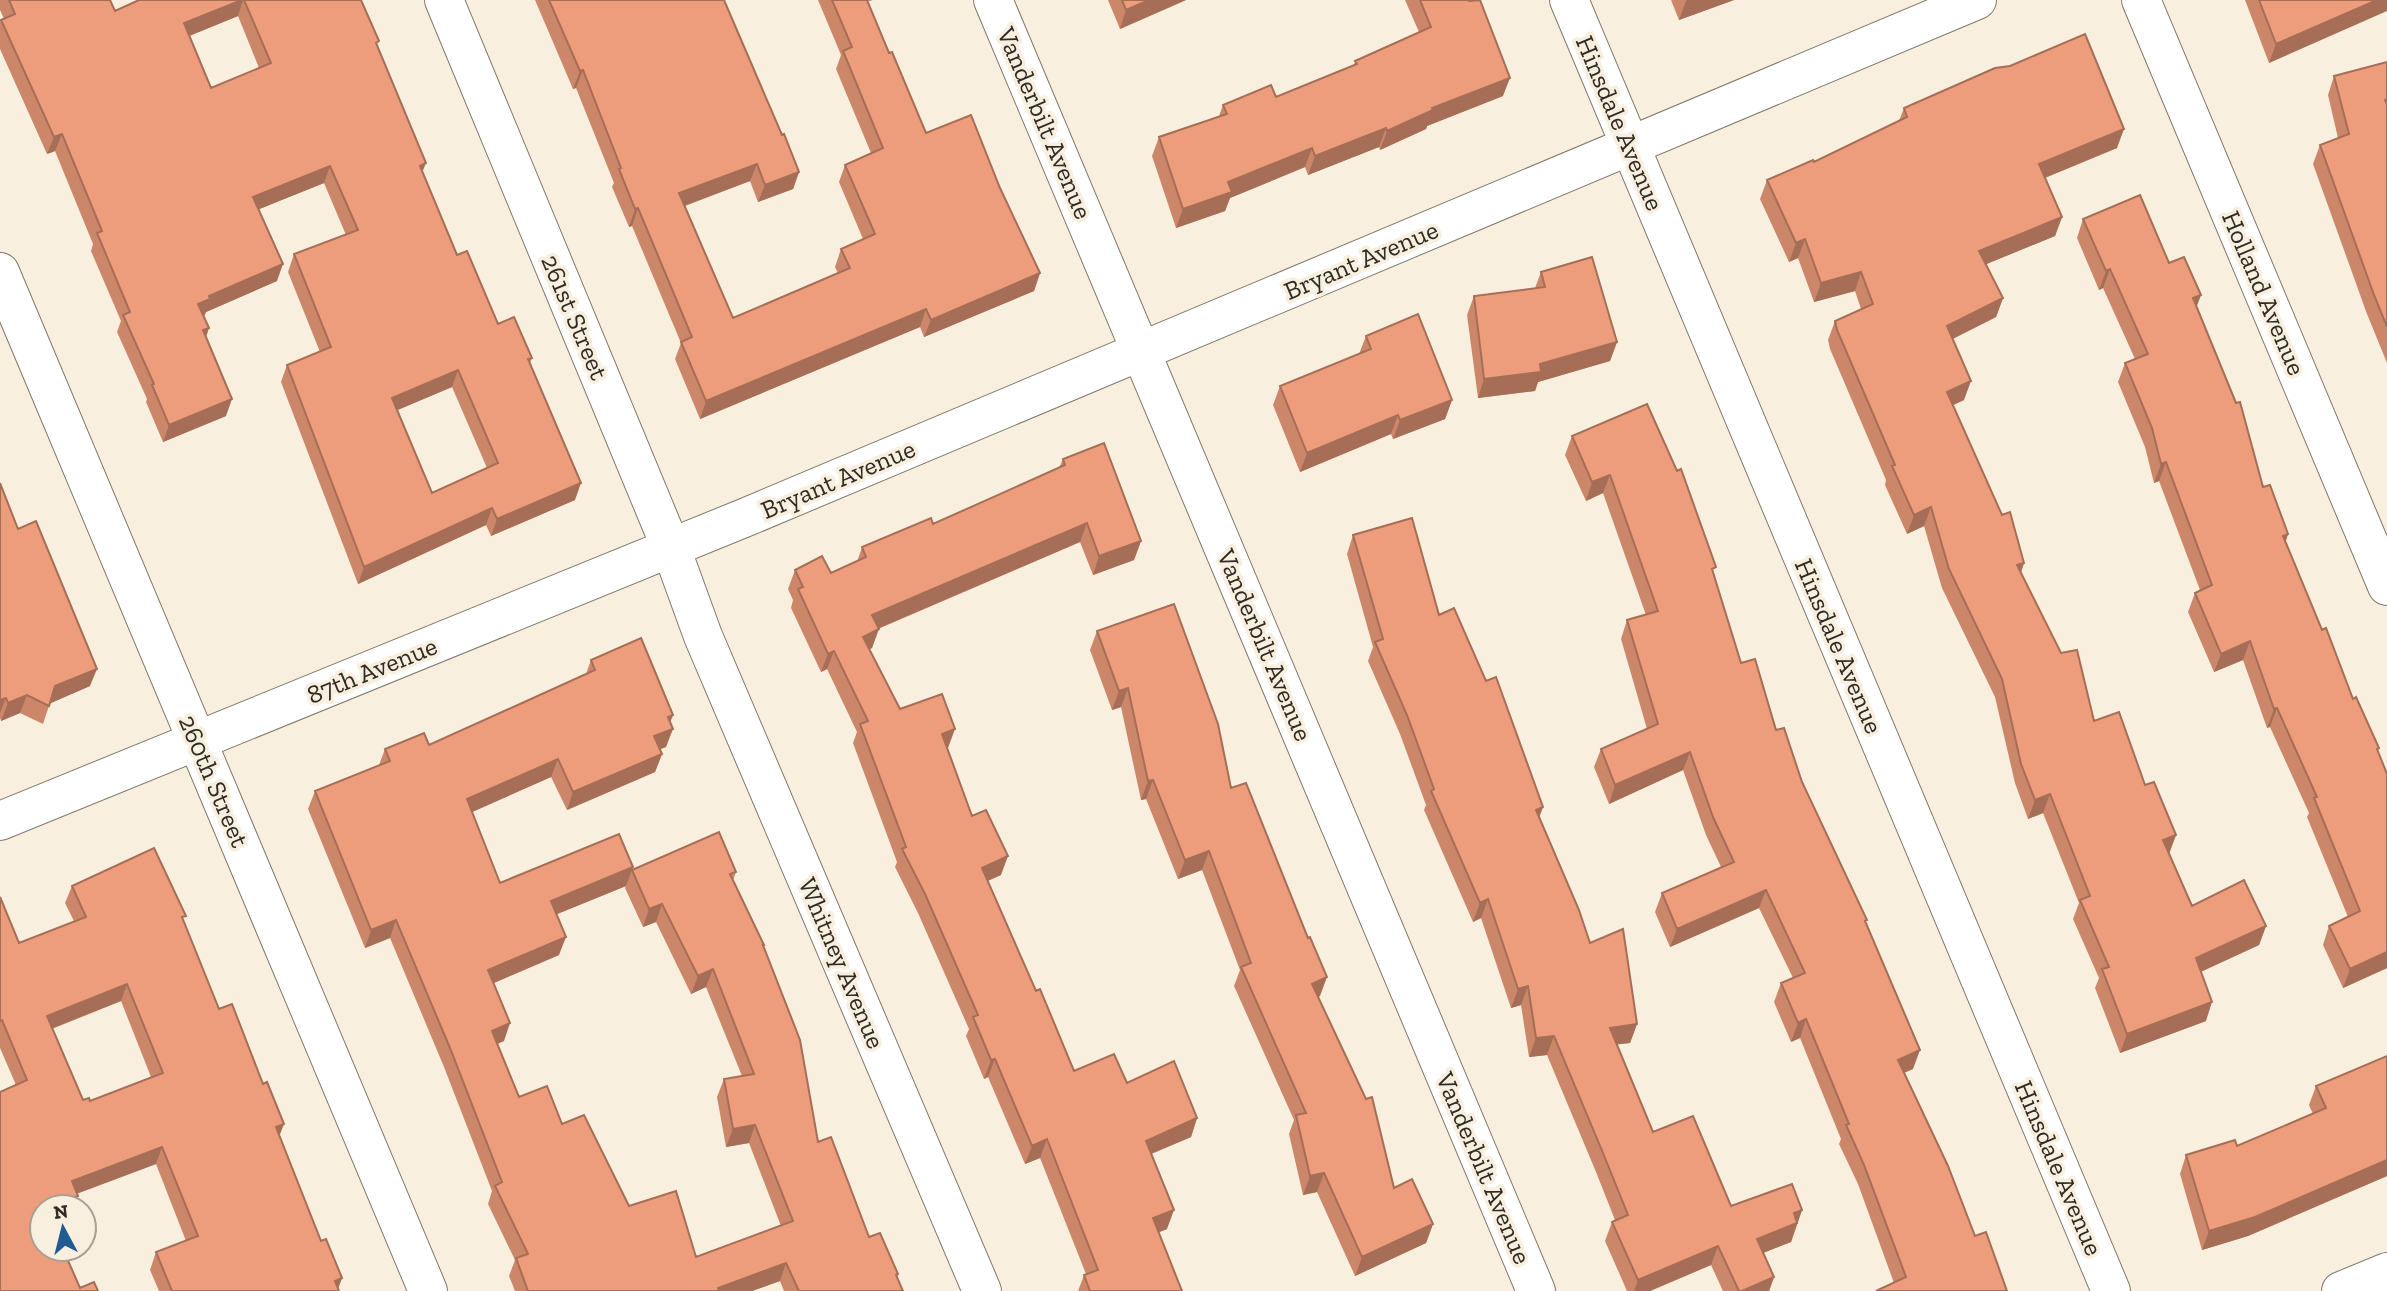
<svg xmlns="http://www.w3.org/2000/svg" width="2387" height="1291" font-family="'Zilla Slab',serif">
<style>
.lines{fill:none;stroke-linecap:round;stroke-linejoin:round}
.minor-casing{stroke:#81796a;stroke-width:40}
.minor{stroke:#fff;stroke-width:38}
.wall{fill:#cc876a;fill-rule:evenodd}
.shaded-wall{fill:#a66e56}
.building{fill:#ed9d7b;stroke:#a66e56;stroke-width:2;fill-rule:evenodd}
.labels{text-anchor:middle;stroke-width:7;stroke-linejoin:round;paint-order:stroke}
.street-label{font-size:26px;fill:#2e2a24;stroke:#f9efdf}
</style>
<rect width="100%" height="100%" fill="#f9efdf"/>
<g class="lines">
<g class="minor-casing">
<path id="minor" d="M444,0L671,548L703,636L982,1291
M993,0L1536,1291
M1569,0L2111,1291
M2141,0L2387,586
M0,272L428,1291
M0,821L744,518L1977,0
M2341,1291L2387,1272"/>
</g>
<use href="#minor" class="minor"/>
</g>
<path class="wall" d="M0,0H110L115,11L139,0H361L422,172L457,255L498,324L532,358L530,363L575,500L491,536L486,525L358,584L281,382L287,365L320,352L288,272L294,254L346,235L324,183L259,209L277,281L206,312L204,317L209,328L206,337L226,416L163,442L146,402L147,399L117,332L121,321L91,251L93,244L55,151L47,154L0,49V22L1,20L4,19L0,10ZM238,16L259,68L211,88L189,36ZM452,387L487,468L432,493L397,410Z
M535,0H724L782,135L799,172L793,189L758,202L750,181L685,206L733,318L838,273L835,267L841,249L863,239L839,182L845,165L871,153L836,69L841,55L818,0H873L867,2L926,133L1000,188L1040,273L1034,291L924,337L920,327L700,419L675,359L681,343L632,226L629,227L612,187L614,183L576,88L573,89Z
M1108,0H1186L1120,29Z
M1405,0H1469L1503,96L1427,126L1426,129L1380,150L1379,147L1308,175L1305,167L1230,198L1225,211L1176,228L1152,156L1159,137L1219,116L1223,105L1276,97L1354,66L1355,61L1419,32Z
M1671,0H1734L1679,20Z
M2245,0H2387L2269,63Z
M2387,62V363L2367,314L2313,164L2320,145L2338,138L2328,95L2334,76Z
M1904,108L2117,148L2045,178L2062,217L2055,236L1986,264L2003,298L1996,317L1953,339L1964,400L1953,405L2002,515L2024,563L2021,572L2094,721L2145,785L2176,835L2169,853L2192,906L2266,926L2259,945L2201,972L2206,1021L2120,1053L2095,988L2099,978L2073,919L2079,903L2043,813L2028,819L2015,783L1995,697L1942,588L1924,526L1907,534L1885,485L1886,480L1830,349L1828,340L1835,321L1861,309L1855,291L1814,302L1798,258L1789,262L1760,199L1767,180L1814,162L1899,121Z
M2083,219L2169,263L2201,295L2196,306L2263,487L2288,534L2285,542L2322,630L2353,699L2379,748L2378,751L2387,774V968L2343,988L2323,945L2329,926L2348,917L2307,817L2309,813L2270,727L2267,728L2243,660L2214,672L2188,612L2195,593L2200,590L2159,481L2154,483L2145,447L2118,382L2125,363L2135,359L2103,288L2099,290L2077,238Z
M1541,272L1617,342L1610,361L1538,382L1535,391L1478,398L1467,315L1474,296L1535,288Z
M1366,336L1452,400L1445,419L1393,439L1391,434L1300,472L1273,405L1280,386L1359,354Z
M1572,436L1714,574L1741,663L1802,782L1866,923L1913,1069L1904,1073L1975,1236L2007,1291L1894,1283L1858,1184L1839,1144L1841,1139L1800,1038L1791,1042L1774,1002L1781,983L1793,978L1759,908L1670,947L1655,912L1662,893L1721,867L1706,835L1683,770L1609,804L1594,767L1601,749L1647,729L1621,639L1627,620L1646,615L1603,493L1586,501L1565,455Z
M1063,459L1141,541L1134,560L1093,575L1080,542L878,629L872,648L869,649L900,709L948,748H947L972,816L1001,875L988,881L1036,991L1074,1071L1127,1083L1197,1118L1191,1137L1151,1154L1167,1229L1159,1232L1182,1291H1078L1084,1275L1086,1274L1040,1158L1025,1164L988,1077L984,1079L966,1036L969,1029L918,913L895,867L897,862L853,743L857,732L827,669L821,672L791,608L793,600L788,589L795,570L831,573L857,562L862,547L933,524L1059,468Z
M0,483L18,529L90,686L50,703L43,724L20,713L1,721L0,718Z
M1353,535L1439,615L1543,807L1539,816L1590,943L1637,1024L1630,1043L1617,1044L1653,1132L1731,1206L1802,1210L1791,1242L1763,1253L1774,1277L1769,1291H1723L1711,1265L1650,1291H1627L1605,1241L1612,1222L1615,1220L1596,1172L1547,1055L1529,1057L1521,1005L1511,1008L1481,918L1473,922L1424,810L1426,805L1400,734L1368,661L1373,647L1347,554Z
M1097,631L1231,788L1320,996L1318,997L1394,1188L1433,1224L1426,1243L1355,1276L1317,1192L1303,1195L1289,1134L1294,1120L1234,986L1240,970L1202,870L1178,879L1146,799L1141,800L1121,707L1112,710L1090,650Z
M591,660L670,723L666,747L660,749L662,754L655,772L567,810L551,777L472,812L500,883L633,867V869L736,872L733,880L764,945L763,947L818,1142L869,1237L898,1274L897,1278L903,1291H784L780,1281L752,1291H515L509,1276L515,1260L488,1204L492,1191L444,1067L390,938L365,948L308,809L315,791L379,765L385,749L429,745L586,674ZM626,886L625,888L643,927L656,922L691,994L706,987L742,1076L724,1079L717,1097L726,1147L749,1143L781,1226L696,1257L629,1206L562,1124L519,1097L497,1044L504,1041L494,983L559,955L557,914Z
M72,886L184,922L219,1009L280,1136L321,1241L342,1278L338,1289L339,1291H159L150,1270L156,1252L186,1241L156,1164L42,1207L80,1288L98,1291H0L16,1085L0,1048V897L19,943L74,921L65,903ZM121,1001L151,1077L90,1101L83,1100L52,1029Z
M2387,1056V1176L2248,1236L2202,1250L2180,1174L2186,1155L2237,1146L2313,1114L2309,1105L2316,1086Z"/>
<path class="shaded-wall" d="M242,0H243L238,16L177,41L184,23Z
M1149,0H1186L1120,29L1126,10Z
M1687,0H1734L1679,20L1686,1Z
M2377,0H2387V11L2269,63L2276,44Z
M583,70L576,88L573,89L580,71Z
M1510,78L1503,96L1427,126L1426,129L1380,150L1387,131L1432,108Z
M1386,128L1379,147L1308,175L1315,156Z
M2124,129L2117,148L2032,183L2039,164Z
M62,134L55,151L47,154L54,137Z
M1312,148L1305,167L1230,198L1225,211L1176,228L1183,209L1228,182Z
M426,163L419,180L420,166Z
M757,164L750,181L673,210L679,193Z
M330,166L324,183L247,214L253,197Z
M799,172L793,189L758,202L765,185Z
M638,208L632,226L629,227L635,209Z
M2062,217L2055,236L1972,270L1979,251Z
M1805,239L1798,258L1789,262L1796,243Z
M283,264L277,281L206,312L204,316L198,304L209,296Z
M2110,269L2103,288L2099,290L2106,271Z
M1861,272L1855,291L1814,302L1821,283Z
M1040,273L1034,291L924,337L931,320Z
M2201,295L2194,314L2193,298Z
M2003,298L1996,317L1940,345L1947,326Z
M926,309L920,327L700,419L706,401Z
M209,328L203,345V330Z
M1617,342L1610,361L1538,382L1535,391L1478,398L1484,379Z
M458,370L452,387L386,415L392,398Z
M1971,381L1964,400L1940,411L1947,392Z
M232,399L226,416L163,442L169,425Z
M1452,400L1445,419L1393,439L1400,420Z
M1398,415L1391,434L1300,472L1307,453Z
M2166,462L2159,481L2154,483L2161,464Z
M1610,475L1603,493L1586,501L1592,482Z
M581,483L575,500L491,536L497,519Z
M1931,507L1924,526L1907,534L1914,515Z
M492,508L486,525L358,584L364,567Z
M1087,523L1080,542L865,634L872,615Z
M2288,534L2282,553L2283,536Z
M1141,541L1134,560L1093,575L1099,556Z
M2024,563L2018,581L2017,565Z
M879,629L872,648L856,656L863,637Z
M2250,641L2243,660L2214,672L2221,654Z
M834,651L827,669L821,672L828,654Z
M97,669L90,686L49,704L55,686Z
M1128,688L1121,707L1112,710L1119,691Z
M27,695L20,713L1,721L8,703Z
M6,698L0,713V700Z
M2277,708L2270,727L2267,728L2274,709Z
M673,715L667,731L673,729L666,747L648,754L654,736L668,717Z
M955,729L948,748L935,752L942,734Z
M1690,752L1683,770L1609,804L1615,785Z
M662,754L655,772L567,810L573,792Z
M558,759L551,777L461,817L467,799Z
M1153,780L1146,799L1141,800L1148,781Z
M2050,794L2043,813L2028,819L2035,800Z
M1543,807L1536,826V810Z
M2176,835L2169,854L2163,840Z
M1209,851L1202,870L1178,879L1185,860Z
M1008,856L1001,875L975,886L982,868Z
M633,867L626,886L545,919L551,901Z
M1766,890L1759,908L1670,947L1677,929Z
M1488,899L1481,918L1473,922L1480,903Z
M662,904L656,922L643,927L649,909Z
M396,920L390,938L365,948L371,930Z
M2266,926L2259,945L2189,977L2196,958Z
M566,937L559,955L482,988L488,970Z
M2387,952V968L2343,988L2350,969Z
M713,969L706,987L691,994L698,976Z
M1327,977L1320,996L1305,1003L1312,984Z
M127,984L121,1001L40,1033L47,1016Z
M1528,986L1521,1005L1511,1008L1518,989Z
M2212,1002L2206,1021L2120,1053L2127,1034Z
M1806,1019L1800,1038L1791,1042L1798,1023Z
M510,1023L504,1041L485,1049L492,1031Z
M1637,1024L1630,1043L1603,1046L1610,1028Z
M1554,1036L1547,1055L1529,1057L1536,1038Z
M1920,1050L1913,1069L1891,1078L1898,1060Z
M995,1059L988,1077L984,1079L991,1060Z
M1197,1118L1191,1137L1139,1159L1146,1141Z
M284,1124L277,1142L276,1127Z
M755,1125L749,1143L726,1147L733,1129Z
M1047,1139L1040,1158L1025,1164L1032,1146Z
M162,1147L156,1164L65,1198L72,1181Z
M2387,1160V1176L2248,1236L2202,1250L2209,1231Z
M1324,1173L1317,1192L1303,1195L1310,1176Z
M78,1196L74,1207H55V1206Z
M1174,1210L1167,1229L1147,1237L1153,1218Z
M1802,1210L1791,1242L1750,1258L1757,1239L1794,1213Z
M1433,1224L1426,1243L1355,1276L1362,1257Z
M1718,1246L1711,1265L1650,1291H1634L1638,1280Z
M786,1263L780,1281L752,1291H717L718,1288Z
M1774,1277L1769,1291H1742Z
M342,1278L337,1291L335,1281Z"/>
<path class="building" d="M9,0H110L115,11L139,0H242L184,23L211,88L271,63L244,0H361L379,41L376,43L426,163L420,166L457,255L467,251L498,324L514,317L532,358L528,359L581,483L497,519L492,508L364,567L287,365L331,347L294,254L358,230L330,166L253,197L283,264L209,296L210,299L198,304L209,328L203,330L232,399L169,425L152,385L154,384L123,315L130,312L97,233L102,231L62,134L54,137L1,20L15,14ZM458,370L498,463L432,493L392,398Z
M549,0H724L782,135L784,134L799,172L765,185L757,164L679,193L733,318L850,268L841,249L875,234L845,165L883,148L843,51L852,47L832,0H867L889,53L892,52L926,133L971,115L1000,188L1040,273L931,320L926,309L706,401L681,342L692,337L638,208L635,209L619,169L621,168L583,70L580,71Z
M1122,0H1149L1126,10Z
M1420,0H1469V1L1480,0L1510,78L1432,108L1433,110L1387,131L1386,128L1315,156L1312,148L1228,182L1232,192L1183,209L1159,137L1227,114L1223,105L1271,85L1276,97L1357,64L1355,61L1431,27Z
M2259,0H2377L2276,44Z
M2085,34L2124,129L2039,164L2062,217L1979,251L2003,298L1947,326L1971,381L1947,392L2002,515L2010,512L2024,563L2017,565L2061,653L2077,650L2094,721L2119,712L2145,785L2154,782L2176,835L2163,840L2192,906L2244,880L2266,926L2196,958L2212,1002L2127,1034L2102,969L2109,967L2080,900L2090,896L2050,794L2035,800L2021,764L2002,679L1949,569L1931,507L1914,515L1892,466L1895,465L1837,330L1835,321L1873,304L1861,272L1821,283L1805,239L1796,243L1767,180L1813,160L1814,162L1907,117L1904,108L1995,68L2010,66Z
M2387,62V99L2385,100L2387,104V327L2374,295L2320,145L2349,134L2334,76Z
M2140,195L2169,263L2184,257L2201,295L2193,298L2236,403L2240,402L2263,487L2270,485L2288,534L2283,536L2322,630L2326,628L2353,699L2356,697L2379,748L2377,749L2387,774V952L2350,969L2329,926L2360,911L2314,798L2317,797L2277,708L2274,709L2250,641L2221,654L2195,593L2212,585L2166,462L2161,464L2152,428L2125,363L2148,354L2110,269L2106,271L2083,219Z
M1592,257L1617,342L1540,364L1541,372L1484,379L1474,296L1545,287L1541,272Z
M1418,314L1452,400L1400,420L1398,415L1307,453L1280,386L1371,349L1366,336Z
M1647,404L1677,471L1681,469L1716,567L1712,569L1741,663L1755,659L1776,730L1784,728L1802,782L1867,920L1865,921L1920,1050L1898,1060L1948,1166L1975,1236L1986,1232L2007,1291H1876L1906,1277L1864,1165L1846,1125L1849,1124L1806,1019L1798,1023L1781,983L1805,973L1766,890L1677,929L1662,893L1734,862L1713,817L1690,752L1615,785L1601,749L1658,724L1627,620L1658,611L1610,475L1592,482L1572,436Z
M1104,443L1141,541L1099,556L1087,523L872,615L879,629L863,637L900,709L942,694L955,729L942,734L972,816L986,810L1008,856L982,868L1036,991L1040,989L1074,1071L1114,1054L1127,1083L1174,1061L1197,1118L1146,1141L1174,1210L1153,1218L1182,1291H1090L1084,1275L1098,1270L1047,1139L1032,1146L995,1059L991,1060L973,1017L978,1015L925,894L902,849L906,847L860,724L868,721L834,651L828,654L798,589L803,587L795,570L822,556L831,573L866,557L862,547L931,518L933,524L1065,465L1063,459Z
M0,483L18,529L36,521L97,669L55,686L49,706L27,695L8,703L6,698L0,700Z
M1412,518L1439,615L1454,608L1486,681L1496,677L1543,807L1536,810L1579,910L1590,943L1623,929L1637,1024L1610,1028L1653,1132L1693,1116L1731,1206L1792,1184L1802,1210L1794,1213L1797,1223L1757,1239L1774,1277L1742,1291H1739L1718,1246L1638,1280L1612,1222L1628,1215L1603,1153L1554,1036L1536,1038L1528,986L1518,989L1488,899L1480,903L1431,791L1434,789L1407,715L1375,642L1383,639L1353,535Z
M1174,604L1218,724L1231,788L1246,783L1308,938L1310,937L1327,977L1312,984L1366,1099L1372,1097L1394,1188L1412,1179L1433,1224L1362,1257L1324,1173L1310,1176L1296,1115L1306,1113L1241,967L1251,963L1209,851L1185,860L1153,780L1148,781L1128,688L1119,691L1097,631Z
M641,638L673,715L668,717L673,729L654,736L662,754L573,792L558,759L467,799L500,883L619,834L633,867L551,901L566,937L488,970L510,1023L492,1031L519,1097L547,1086L562,1124L584,1115L629,1206L676,1191L696,1257L793,1221L755,1125L733,1129L724,1079L754,1074L713,969L698,976L662,904L649,909L632,870L719,832L736,872L730,874L764,945H763L800,1040L818,1142L831,1137L869,1237L880,1233L898,1274L896,1275L903,1291H799L786,1263L718,1288L719,1291H528L516,1258L528,1254L495,1186L502,1182L450,1048L396,920L371,930L315,791L390,761L385,749L424,733L429,745L595,670L591,660Z
M154,848L186,916L182,917L219,1009L232,1004L263,1084L267,1082L284,1124L276,1127L321,1241L326,1239L342,1278L335,1281L339,1291H172L156,1252L198,1236L162,1147L72,1181L78,1196L55,1206L56,1207H42V1249H63L80,1288L94,1282L98,1291H0V1092L27,1080L2,1020L0,1021V897L19,943L86,917L72,886ZM127,984L163,1073L90,1101L89,1098L83,1100L47,1016Z
M2387,1056V1160L2255,1217L2209,1231L2186,1155L2235,1140L2237,1146L2326,1108L2316,1086Z"/>
<g class="labels">
<g class="street-label">
<text transform="translate(1045 123) rotate(67)" y="9">Vanderbilt Avenue</text>
<text transform="translate(1620 123) rotate(67)" y="9">Hinsdale Avenue</text>
<text transform="translate(1361 260) rotate(-23)" y="9">Bryant Avenue</text>
<text transform="translate(2264 293) rotate(67)" y="9">Holland Avenue</text>
<text transform="translate(575 317) rotate(67)" y="9">261st Street</text>
<text transform="translate(838 479) rotate(-23)" y="9">Bryant Avenue</text>
<text transform="translate(1265 645) rotate(67)" y="9">Vanderbilt Avenue</text>
<text transform="translate(1839 646) rotate(67)" y="9">Hinsdale Avenue</text>
<text transform="translate(372 670) rotate(-22)" y="9">87th Avenue</text>
<text transform="translate(214 781) rotate(67)" y="9">260th Street</text>
<text transform="translate(842 963) rotate(67)" y="9">Whitney Avenue</text>
<text transform="translate(1484 1168) rotate(67)" y="9">Vanderbilt Avenue</text>
<text transform="translate(2059 1168) rotate(67)" y="9">Hinsdale Avenue</text>
</g>
</g>
<g transform="translate(63 1228) rotate(353)"><circle r="33" fill="#f9efdf" stroke="#a8a094" stroke-width="2"/>
<path d="M0-5L12 26L0 18L-12 26Z" fill="#225a92"/>
<text y="-10" font-size="19" font-weight="bold" text-anchor="middle" fill="#2e2a24">N</text>
</g>
</svg>
